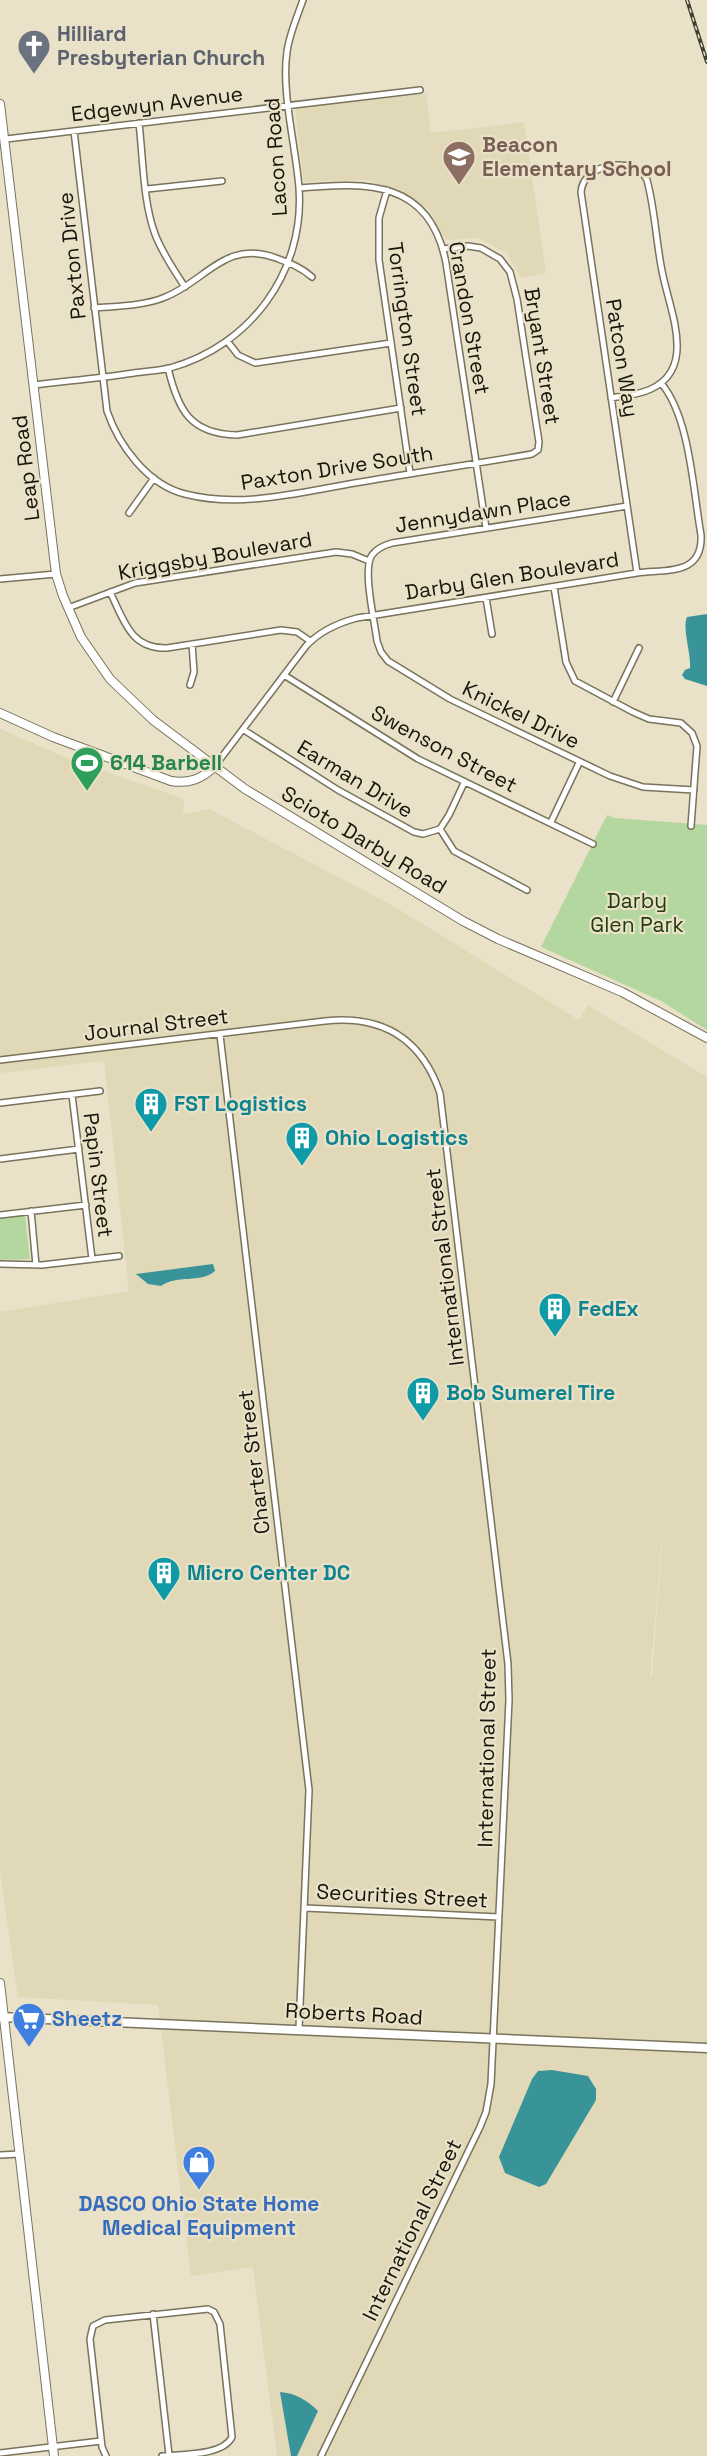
<svg xmlns="http://www.w3.org/2000/svg" width="707" height="2456" font-family="'Space Grotesk',sans-serif">
<style>
.built{fill:#e0d8b7;fill-rule:evenodd}
.green{fill:#b4d79f}
.water{fill:#39949a}
.lines{fill:none;stroke-linecap:round;stroke-linejoin:round}
.street-casing{stroke:#79735c;stroke-width:8}
.secondary-casing{stroke:#79735c;stroke-width:10}
.primary-casing{stroke:#79735c;stroke-width:11}
.street{stroke:#fff;stroke-width:5}
.secondary{stroke:#fff;stroke-width:8}
.primary{stroke:#fff;stroke-width:8}
.rail-casing{stroke:#413e32;stroke-width:4}
.rail{stroke:#e9e2c8;stroke-width:1.5;stroke-dasharray:4.5;stroke-linecap:butt}
.labels{text-anchor:middle;stroke-width:4.5;stroke-linejoin:round;paint-order:stroke}
.worship-label{font-size:21px;font-weight:bold;fill:#5b616d;stroke:#e9e2c8;text-anchor:start}
.street-label{font-size:21px;fill:#17150c;stroke:#e9e2c8}
.education-label{font-size:21px;font-weight:bold;fill:#785e54;stroke:#e9e2c8;text-anchor:start}
.leisure-label{font-size:21px;font-weight:bold;fill:#27864d;stroke:#e9e2c8;text-anchor:start}
.park-label{font-size:21px;fill:#213c0a;stroke:#e9e2c8}
.culture-label{font-size:21px;font-weight:bold;fill:#0d838f;stroke:#e9e2c8;text-anchor:start}
.shop-label{font-size:21px;font-weight:bold;fill:#366cbe;stroke:#e9e2c8;text-anchor:start}
</style>
<rect width="100%" height="100%" fill="#e9e2c8"/>
<path class="built" d="M426,94L431,133L524,122L546,273L521,278L507,253L478,238L446,240L429,209L398,190L368,180L304,182L295,108Z
M0,729L69,759L184,799L183,814L209,809L395,907L579,1020L588,1005L707,1077V2456H277L253,2267L191,2276L158,2005L18,1997L0,1872V1312L129,1291L104,1061L0,1073ZM666,1493L652,1677H650Z"/>
<path class="green" d="M607,815L615,818L707,825V1030L661,1001L541,947Z
M25,1215L30,1259L0,1260V1218Z"/>
<path class="water" d="M707,614V686L685,679L682,675L685,670L690,668C691,652 682,629 687,617Z
M213,1264L215,1271C199,1284 178,1274 161,1286L148,1284L136,1274Z
M552,2070L588,2076L596,2089V2100L546,2184L539,2187L505,2173L499,2157L532,2079L538,2071Z
M280,2392C295,2393 307,2400 318,2411L297,2456H291Z"/>
<g class="lines">
<g class="street-casing">
<path id="street" d="M139,123C143,157 143,202 155,234C162,253 174,270 185,287
M74,131L107,411C119,446 148,485 185,494C243,509 304,491 361,482C418,472 475,464 532,454L538,450L539,442L517,299L510,272L500,259L481,248L468,246L443,249
M6,139L420,90
M299,188C368,182 430,180 446,263L486,528
M147,189L222,181
M387,190L379,218V260L410,473
M94,308C117,306 142,306 163,298C206,282 224,239 276,258C289,263 301,267 312,277
M228,342L238,355L255,363L391,343
M168,368C178,410 190,434 237,435L401,408
M34,385C67,381 101,378 134,373C146,371 158,371 170,368C250,346 305,272 299,188C296,148 281,91 287,52C289,35 297,17 303,0
M611,398C622,396 633,395 643,392C701,374 669,310 662,271C656,241 655,210 647,180C635,155 583,163 581,192L637,573
M627,506L392,543C385,545 377,548 372,555C362,569 375,623 377,641L381,652L388,661L450,699L610,776L643,787L694,790
M129,513L154,478
M0,579L56,574
M554,587L566,662L575,681L633,712L649,719L681,723L692,733L697,746L691,826
M110,592C124,620 130,649 167,648L281,630L297,632L310,641
M486,598L492,634
M68,608L135,583L336,552L352,554L369,561
M284,675L418,759L593,844
M190,685L194,672L192,644
M613,702L639,648
M244,730L338,790L414,832L423,834L440,829L449,815L464,783
M215,766L306,646C320,631 338,623 357,618L637,573C666,569 703,576 701,535C693,490 690,417 661,383
M551,822L579,763
M440,829L454,851L527,890
M220,1035L309,1790L299,2029
M0,1060L325,1021C382,1015 421,1038 440,1093L508,1664L509,1700L491,2084L486,2112L480,2127L321,2456
M72,1095L92,1259
M0,1103L100,1091
M0,1159L79,1149
M31,1211L36,1265
M0,1215L86,1205
M0,1264L42,1265L119,1256
M305,1908L499,1917
M0,2155L20,2154
M153,2314L169,2455
M0,2453L101,2441
M106,2456L102,2447L90,2339L93,2326L105,2320L208,2309L214,2312L220,2324L232,2437C223,2456 181,2454 162,2456"/>
</g>
<g class="secondary-casing">
<path id="secondary" d="M0,104L56,574L63,596L81,637L110,679L153,720L245,789L463,921L498,939L622,992L707,1038
M0,713L53,737L171,781C189,784 202,779 215,766
M0,1983L54,2456"/>
</g>
<g class="primary-casing">
<path id="primary" d="M0,2017L707,2048"/>
</g>
<use href="#street" class="street"/>
<use href="#secondary" class="secondary"/>
<use href="#primary" class="primary"/>
<g class="rail-casing">
<path id="rail" d="M687,0L707,62"/>
</g>
<use href="#rail" class="rail"/>
</g>
<defs>
<g id="church-pin" transform="scale(1.725)"><path d="M0 17L-7.5 6A9.5 9.5 0 1 1 7.5 6Z" fill="#6b7280" stroke="#e9e2c8"/><path d="M-1.2-6h2.4v3.5h3.3v2.4h-3.3V6h-2.4V-.1h-3.3v-2.4h3.3Z" fill="#fff"/></g>
<g id="school-pin" transform="scale(1.725)"><path d="M0 17L-7.5 6A9.5 9.5 0 1 1 7.5 6Z" fill="#8d6e63" stroke="#e9e2c8"/><path d="M0-5L7-2L0 1L-7-2ZM-4 1L0 2.5L4 1V4Q0 6-4 4Z" fill="#fff"/></g>
<g id="stadium-pin" transform="scale(1.725)"><path d="M0 17L-7.5 6A9.5 9.5 0 1 1 7.5 6Z" fill="#2e9e5b" stroke="#e9e2c8"/><path d="M0-5a6.5 5 0 1 0 0 10a6.5 5 0 1 0 0-10ZM-3.5-1.8h7v3.6h-7Z" fill="#fff"/></g>
<g id="building-pin" transform="scale(1.725)"><path d="M0 17L-7.5 6A9.5 9.5 0 1 1 7.5 6Z" fill="#0f9aa8" stroke="#e9e2c8"/><path d="M-4-6H4V6H1V3H-1V6H-4ZM-2.5-4.3h1.7v1.8h-1.7ZM.8-4.3h1.7v1.8H.8ZM-2.5-1h1.7V.8h-1.7ZM.8-1h1.7V.8H.8Z" fill="#fff"/></g>
<g id="supermarket-pin" transform="scale(1.725)"><path d="M0 17L-7.5 6A9.5 9.5 0 1 1 7.5 6Z" fill="#3f7fe0" stroke="#e9e2c8"/><path d="M-6-5.5h2.5l.6 2H6L4.5 2H-2.5L-4.4-4H-6ZM-1.5 3.2a1.3 1.3 0 1 0 .1 0ZM3 3.2a1.3 1.3 0 1 0 .1 0Z" fill="#fff"/></g>
<g id="shop-pin" transform="scale(1.725)"><path d="M0 17L-7.5 6A9.5 9.5 0 1 1 7.5 6Z" fill="#3f7fe0" stroke="#e9e2c8"/><path d="M-5-2.5h2.3a2.7 3.5 0 0 1 5.4 0H5L5.5 6h-11ZM-1.5-2.5h3a1.5 2.3 0 0 0-3 0Z" fill="#fff"/></g>
</defs>
<g fill-rule="evenodd">
<use href="#church-pin" x="34" y="46"/>
<use href="#school-pin" x="459" y="157"/>
<use href="#stadium-pin" x="87" y="763"/>
<use href="#building-pin" x="151" y="1104"/>
<use href="#building-pin" x="302" y="1138"/>
<use href="#building-pin" x="555" y="1309"/>
<use href="#building-pin" x="423" y="1393"/>
<use href="#building-pin" x="164" y="1573"/>
<use href="#supermarket-pin" x="29" y="2019"/>
<use href="#shop-pin" x="199" y="2162"/>
</g>
<g class="labels">
<g class="worship-label">
<text x="57" y="41">Hilliard<tspan x="57" dy="24">Presbyterian Church</tspan></text>
</g>
<g class="street-label">
<text transform="translate(157 104) rotate(-7)" y="7">Edgewyn Avenue</text>
<text transform="translate(276 157) rotate(-94)" y="7">Lacon Road</text>
<text transform="translate(72 256) rotate(-96)" y="7">Paxton Drive</text>
<text transform="translate(469 318) rotate(80)" y="7">Crandon Street</text>
<text transform="translate(407 329) rotate(82)" y="7">Torrington Street</text>
<text transform="translate(542 356) rotate(81)" y="7">Bryant Street</text>
<text transform="translate(622 358) rotate(81)" y="7">Patcon Way</text>
<text transform="translate(26 468) rotate(-97)" y="7">Leap Road</text>
<text transform="translate(337 468) rotate(-9)" y="7">Paxton Drive South</text>
<text transform="translate(483 512) rotate(-9)" y="7">Jennydawn Place</text>
<text transform="translate(215 556) rotate(-10)" y="7">Kriggsby Boulevard</text>
<text transform="translate(512 576) rotate(-9)" y="7">Darby Glen Boulevard</text>
<text transform="translate(521 715) rotate(26)" y="7">Knickel Drive</text>
<text transform="translate(444 749) rotate(28)" y="7">Swenson Street</text>
<text transform="translate(355 779) rotate(31)" y="7">Earman Drive</text>
<text transform="translate(364 840) rotate(31)" y="7">Scioto Darby Road</text>
<text transform="translate(156 1025) rotate(-7)" y="7">Journal Street</text>
<text transform="translate(98 1175) rotate(83)" y="7">Papin Street</text>
<text transform="translate(445 1267) rotate(-97)" y="7">International Street</text>
<text transform="translate(254 1462) rotate(-97)" y="7">Charter Street</text>
<text transform="translate(487 1748) rotate(-89)" y="7">International Street</text>
<text transform="translate(402 1896) rotate(3)" y="7">Securities Street</text>
<text transform="translate(354 2014) rotate(3)" y="7">Roberts Road</text>
<text transform="translate(412 2230) rotate(-64)" y="7">International Street</text>
</g>
<g class="education-label">
<text x="482" y="152">Beacon<tspan x="482" dy="24">Elementary School</tspan></text>
</g>
<g class="leisure-label">
<text x="110" y="770">614 Barbell</text>
</g>
<g class="park-label">
<text x="637" y="908">Darby<tspan x="637" dy="24">Glen Park</tspan></text>
</g>
<g class="culture-label">
<text x="174" y="1111">FST Logistics</text>
<text x="325" y="1145">Ohio Logistics</text>
<text x="578" y="1316">FedEx</text>
<text x="446" y="1400">Bob Sumerel Tire</text>
<text x="187" y="1580">Micro Center DC</text>
</g>
<g class="shop-label">
<text x="52" y="2026">Sheetz</text>
<text x="199" y="2211" text-anchor="middle">DASCO Ohio State Home<tspan x="199" dy="24">Medical Equipment</tspan></text>
</g>
</g>
</svg>
